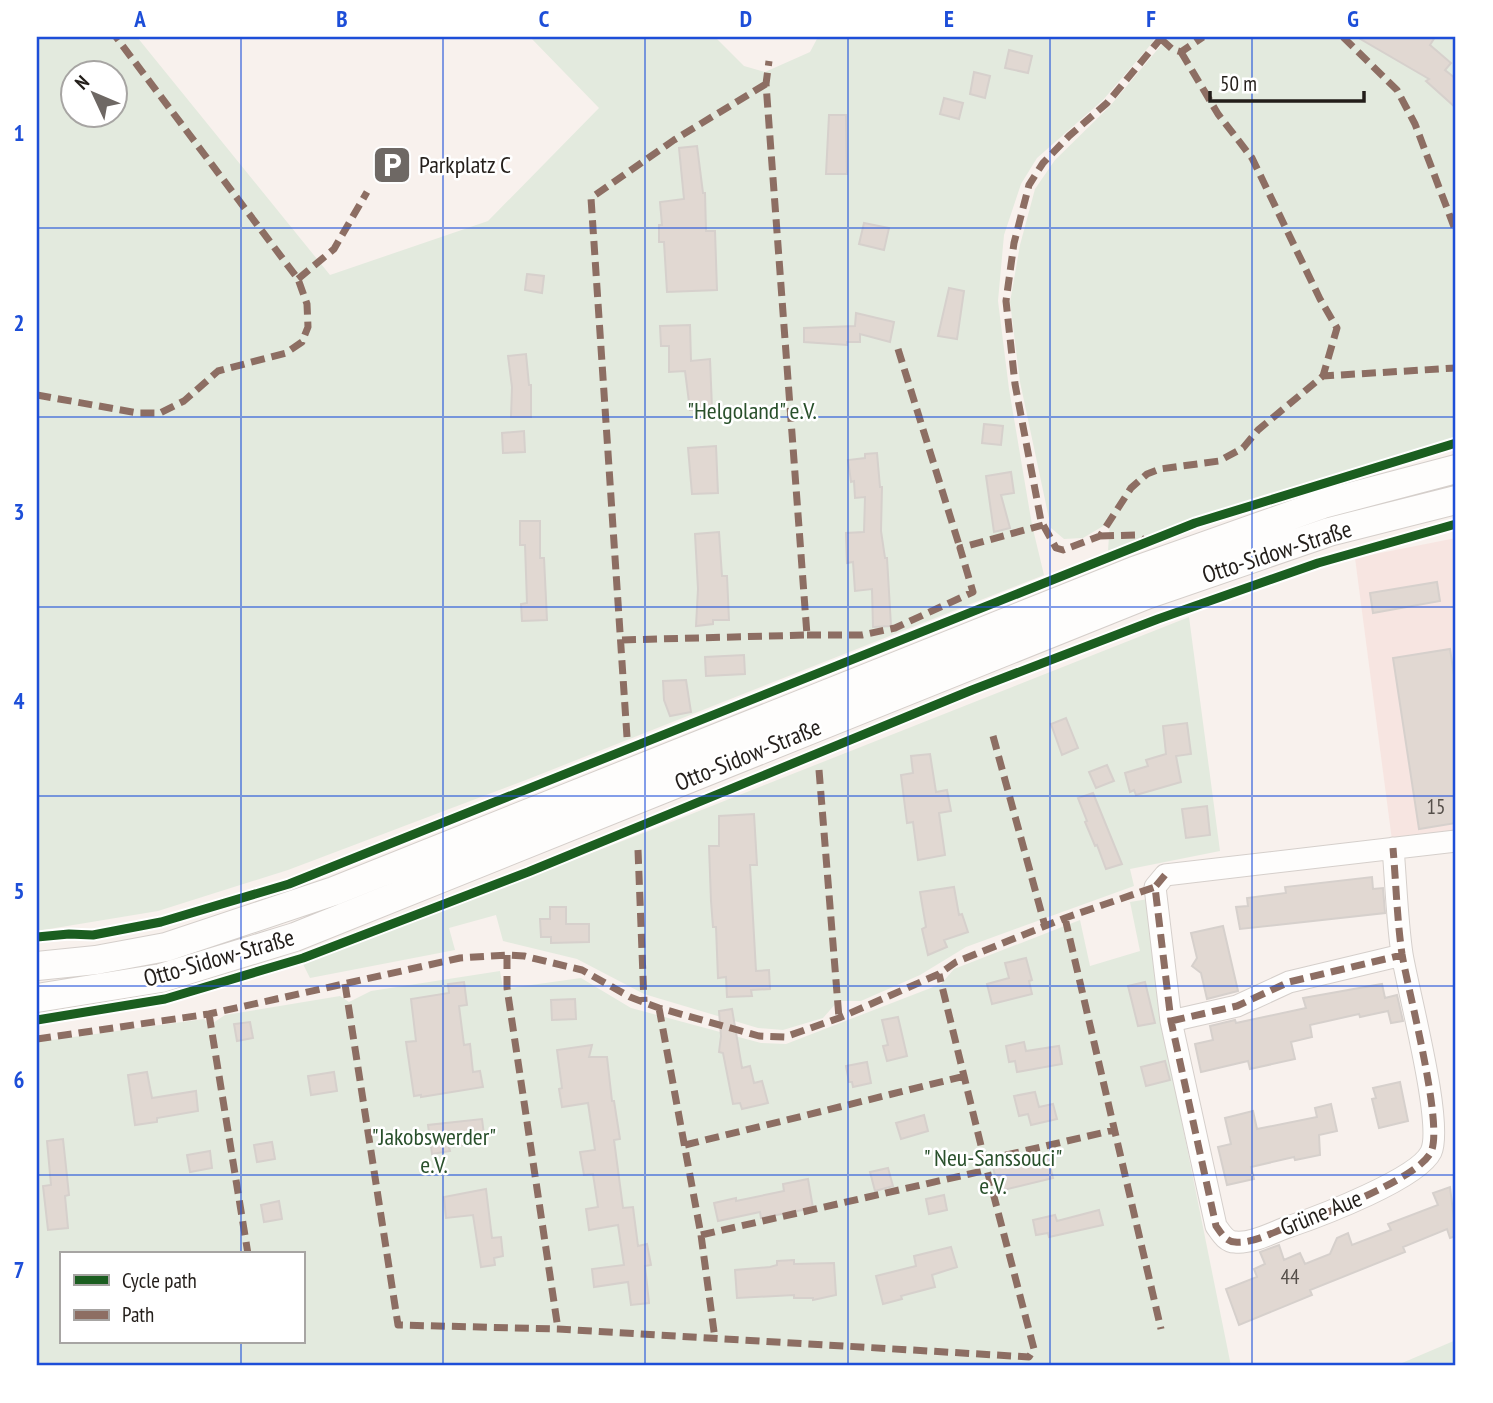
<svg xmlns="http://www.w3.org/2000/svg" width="1493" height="1403" font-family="'PT Sans Narrow',sans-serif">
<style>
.commercial{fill:#f7e5e1}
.green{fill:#e3eade;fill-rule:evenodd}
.building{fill:#e1d8d2;stroke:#d6d0cc;stroke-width:2}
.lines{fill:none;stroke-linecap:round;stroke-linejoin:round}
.minor-casing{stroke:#d5cfcb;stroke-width:23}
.major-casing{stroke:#d5cfcb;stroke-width:30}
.minor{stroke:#fefdfc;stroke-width:21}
.major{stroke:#fefdfc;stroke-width:28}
.quiet{stroke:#8d6e63;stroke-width:7;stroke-dasharray:14 7;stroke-linecap:butt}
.cycleway-casing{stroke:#fff;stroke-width:13}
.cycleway{stroke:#1b5e20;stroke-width:9}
.grid{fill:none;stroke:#1d4ed8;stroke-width:2;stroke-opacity:0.55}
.labels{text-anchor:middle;stroke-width:5;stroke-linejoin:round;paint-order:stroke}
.number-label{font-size:21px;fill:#544e49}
.poi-label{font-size:24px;fill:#231e1a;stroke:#fff;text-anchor:start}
.park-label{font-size:24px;fill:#29502b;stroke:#fff}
.street-label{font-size:24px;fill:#231e1a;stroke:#fff}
.neatline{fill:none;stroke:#1d4ed8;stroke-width:2.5}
.grid-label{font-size:23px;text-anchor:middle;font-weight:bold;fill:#1d4ed8}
</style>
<rect width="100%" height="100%" fill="#f8f1ed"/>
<path class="commercial" d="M1456,538V841L1393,848L1355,558Z"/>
<path class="green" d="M37,37H137L330,275L488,221L599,108L530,37H715L744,66L765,72L810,52L818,37H1154L1153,42L1103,100L1037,158L1021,184L1004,235L998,301L1009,389L1032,525L1044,575L526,780L288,870L158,911L37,931ZM74,74H116V116H74Z
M1168,37H1456V444L1194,521L1108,551L1110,522L1083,538L1064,539L1051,528L1020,382L1010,302L1020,245L1035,189L1055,160L1110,106Z
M1189,617L1220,851L1130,869L1134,886L966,947L920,975L861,1001H838L823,1018L783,1030L758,1028L644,994L577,959L503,941L496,915L449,928L455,950L310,978L303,964L646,832Z
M1148,899L1160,1014L1231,1366H37V1042L204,1019L210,1025L225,1015L340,996L349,1002L371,991L500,971L503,989L581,978L631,1008L761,1043L786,1044L941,984L954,969L1080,920L1090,966L1140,951L1130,902ZM61,1254H303V1342H61Z
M1456,1340V1366H1395Z"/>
<path class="building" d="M1357,37H1435L1430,45L1451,63L1445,70L1456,79V108L1426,81L1429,79Z
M1009,50L1032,56L1028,73L1005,68Z
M974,72L990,76L985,98L970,94Z
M944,98L963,103L959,119L940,114Z
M829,115H846L847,174H826Z
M697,146L703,193H705L706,231H715L717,290L667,292L664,242H659V225H662L660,202L684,199L679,148Z
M864,223L889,228L884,250L859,244Z
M527,274L544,276L542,293L525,290Z
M949,288L964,291L957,339L938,336Z
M856,313L894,322L890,342L860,334V342H847V345L804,342V328L855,326Z
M690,325L691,361L710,359L712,408L690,410L685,371L669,372V346H661L660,326Z
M526,354L529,385H531V417H511L512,387L508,356Z
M984,424L1003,426L1001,445L982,443Z
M524,431L525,452L503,453L502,433Z
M716,446L718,493L692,494L688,448Z
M877,453L880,487H882L881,531L885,558H887L891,626L873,627L872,589L855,591L853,562L847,563L846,533L864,532L865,497L855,498L854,481L851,482L848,460L865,458V454Z
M1011,472L1014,493L1001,495L1010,528L994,532L986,476Z
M520,521H540V558H544L547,620L522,621L521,604L527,603L525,545H520Z
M719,532L722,576H727L729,620H713V624L696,626L698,589L695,534Z
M1437,582L1440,601L1373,613L1370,593Z
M1450,649L1456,689V823L1419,829L1393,658Z
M744,655L745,674L706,676L705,657Z
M686,680L691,712L670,716L664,700L663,681Z
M1066,718L1078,748L1062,755L1051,724Z
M1187,723L1191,754L1176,756L1181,782L1136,795L1134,790L1130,792L1125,773L1148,766L1146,760L1166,754L1163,726Z
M930,754L936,792L947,790L951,811L939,813L945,855L918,860L913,822L907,823L901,775L913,773L911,756Z
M1107,765L1114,781L1096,788L1089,772Z
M1093,793L1122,864L1106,869L1097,845L1095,846L1085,822L1087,821L1078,798Z
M1207,806L1210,835L1186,838L1182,809Z
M754,814L757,865H750L756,971L769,970L770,989L751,990L752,996L727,997L726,977L718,978L716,927H713L711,901L709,846H719V816Z
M1372,877L1373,889L1383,888L1385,913L1240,929L1236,907L1248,906L1247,898L1286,893L1285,887Z
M954,887L959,915L962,914L968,932L944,940L947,947L928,955L922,929L926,927L920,892Z
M550,907H566V924H589V942L551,943V937H541L540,919H550Z
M1223,926L1238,991L1207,999L1201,973L1192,966L1197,958L1191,933Z
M1026,958L1032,980L1029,981L1032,994L992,1004L987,984L1009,978L1005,963Z
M464,982L467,1005L459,1006L464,1045L470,1044L473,1072L480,1071L483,1087L421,1097V1095L414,1096L406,1042L416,1041L411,999L449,993L448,984Z
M1145,982L1155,1023L1138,1026L1128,986Z
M1382,984L1385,998L1397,995L1403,1021L1391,1023L1388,1011L1360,1017L1359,1014L1310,1025L1312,1037L1291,1042L1295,1059L1250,1069L1248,1061L1201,1072L1195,1044L1213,1040L1210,1026L1235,1020L1236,1023L1306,1008L1303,998Z
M575,999L576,1019L552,1020L551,1000Z
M732,1009L742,1068L750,1066L754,1083L762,1081L768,1103L742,1109L740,1103L733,1104L723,1053L719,1052L721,1036L719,1011Z
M898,1017L907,1056L887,1061L883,1046L888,1045L882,1020Z
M250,1022L253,1038L237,1041L234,1024Z
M1024,1042L1026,1051L1059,1046L1062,1064L1017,1072L1015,1061L1009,1062L1006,1046Z
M592,1045L589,1057H607L612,1101H614L620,1139L614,1140L623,1208L633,1207L638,1246L647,1244L651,1265L645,1266L649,1303L631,1305L628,1282L594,1287L592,1269L624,1265L618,1225L589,1230L586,1209L598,1207L593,1174L584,1175L580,1152L595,1150L588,1103L562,1107L559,1089L562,1088L557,1050Z
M1165,1061L1170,1080L1146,1086L1141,1067Z
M867,1062L871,1083L853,1087L852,1082H849L846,1066Z
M147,1072L152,1098L196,1091L198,1111L157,1118V1122L135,1125L128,1075Z
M334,1072L337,1091L311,1095L308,1076Z
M1400,1082L1408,1121L1379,1128L1372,1099L1376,1098L1373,1088Z
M1035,1092L1039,1107L1053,1104L1057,1119L1031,1125L1028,1114L1019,1116L1014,1096Z
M1331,1104L1337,1131L1319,1135L1320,1155L1295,1160L1294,1157L1251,1167L1254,1179L1227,1185L1218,1147L1231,1144L1225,1118L1253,1111L1257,1129L1317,1117L1315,1108Z
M924,1115L928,1131L901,1139L896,1123Z
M482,1119L484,1135H478L479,1143L449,1147L450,1151L432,1154L428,1125Z
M63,1139L69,1195L65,1196L68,1228L48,1230L43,1186L51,1185L47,1141Z
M272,1142L275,1159L257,1162L254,1145Z
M210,1151L212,1168L190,1172L187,1155Z
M1047,1154L1053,1178L999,1191L993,1167Z
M888,1168L893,1186L875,1191L870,1172Z
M808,1179L813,1208L761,1218L760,1212L718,1221L714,1203L736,1198V1201L784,1191L783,1184Z
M1450,1187L1456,1236L1450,1238L1447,1229L1403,1247L1405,1252L1310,1290L1312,1295L1239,1325L1226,1289L1257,1277L1254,1269L1265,1264L1260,1252L1279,1245L1284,1260L1300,1253L1305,1264L1330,1254L1337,1238L1348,1233L1352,1245L1391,1230L1388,1224L1438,1205L1433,1193Z
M486,1189L492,1238L501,1237L503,1256L494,1258L495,1265L481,1267L473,1215L446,1218L444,1197Z
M944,1195L947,1210L929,1214L926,1199Z
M279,1201L282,1219L264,1222L261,1205Z
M1099,1210L1103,1225L1049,1237L1048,1233L1036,1235L1033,1220L1055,1215L1057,1221Z
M951,1247L957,1267L932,1275L935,1287L901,1296L902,1299L883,1304L876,1276L916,1266L914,1256Z
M794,1260V1264L834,1263L836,1295L813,1300V1298H794V1295L737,1298L735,1270L770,1267L777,1265V1261Z"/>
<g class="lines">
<g class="minor-casing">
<path id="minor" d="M1393,848C1396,883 1397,919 1402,954C1408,991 1444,1124 1431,1152C1418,1179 1320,1216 1291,1226C1275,1231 1253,1244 1235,1242C1226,1242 1221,1233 1216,1226L1171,1021L1155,887L1165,875L1456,841
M1171,1021L1237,1006L1289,982L1402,955"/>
</g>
<g class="major-casing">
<path id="major" d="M37,966L96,960L166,947L334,891L1134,571L1323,504L1456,469
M37,998L161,978L295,937L1146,595L1329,532L1456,500"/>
</g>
<use href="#minor" class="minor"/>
<use href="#major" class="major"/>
<path class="quiet" d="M1162,37L1107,103L1069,136L1043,163L1029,185L1014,243L1006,301L1015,384L1041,521L1056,548L1063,550L1100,536L1131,488L1147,474L1160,469L1219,461L1243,448L1258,430L1323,376L1456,368
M1343,37L1397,90L1415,124L1456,232
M1161,39L1172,49L1181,52L1203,37
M1181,52L1218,114L1252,158L1320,299L1337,328L1323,376
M298,279L334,249L367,192
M898,349L960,548
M37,395L138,413H160L184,401L218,371L286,353L302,342L308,327L307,304L298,279L116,37
M1100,536L1137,535L1146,542
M807,635H862L895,628L973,592L960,548L1043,525
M622,640L807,635L766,84L769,61
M993,736L1045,926
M627,737L591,198L674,140L766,84
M819,770L839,1018
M638,850L644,1002
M1165,875L1155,887L1171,1021L1216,1226C1221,1233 1226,1242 1235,1242C1253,1244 1275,1231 1291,1226C1320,1216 1418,1179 1431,1152C1444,1124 1408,991 1402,954C1397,919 1396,883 1393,848
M1065,918L1161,1329
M507,955V988L558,1329
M345,984L398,1325L558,1329L1029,1357L1034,1349L987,1170L939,974
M659,1008L701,1235L715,1339
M209,1014L248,1254
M1171,1021L1237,1006L1289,982L1402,955
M37,1039L209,1014L460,958L507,955L524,956L582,970L630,997L659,1008L759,1036L785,1037L839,1018L939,974L956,962L1065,918L1155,887
M685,1145L965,1076
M985,1160L1114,1130
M701,1235L987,1170"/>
<g class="cycleway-casing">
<path id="cycleway" d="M37,937L69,934L93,935L161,922L289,884L1195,523L1456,443
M37,1020L165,999L303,958L528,872L972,690L1158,619L1318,563L1456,524"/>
</g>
<use href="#cycleway" class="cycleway"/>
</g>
<path class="grid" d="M241,37V1254M443,37V1366M645,37V1366M848,37V1366M1050,37V1366M1252,37V1366M37,228H1456M37,417H1456M37,607H1456M37,796H1456M37,986H1456M37,1175H1456M241,1342V1366"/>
<defs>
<g id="parking-square" transform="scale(2.0125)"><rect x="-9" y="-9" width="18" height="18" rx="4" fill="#6e6864" stroke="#fff"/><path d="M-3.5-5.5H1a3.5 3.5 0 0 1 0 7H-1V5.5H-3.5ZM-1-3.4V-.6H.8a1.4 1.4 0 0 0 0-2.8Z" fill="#fff"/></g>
</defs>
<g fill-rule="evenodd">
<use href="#parking-square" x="392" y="165"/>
</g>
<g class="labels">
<g class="number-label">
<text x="1436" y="814">15</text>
<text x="1290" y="1284">44</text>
</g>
<g class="poi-label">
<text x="419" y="173">Parkplatz C</text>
</g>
<g class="park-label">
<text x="752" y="419">"Helgoland" e.V.</text>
<text x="434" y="1145">"Jakobswerder"<tspan x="434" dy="28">e.V.</tspan></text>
<text x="993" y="1166">" Neu-Sanssouci"<tspan x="993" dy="28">e.V.</tspan></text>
</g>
<g class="street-label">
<text transform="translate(1277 552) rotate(-18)" y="8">Otto-Sidow-Straße</text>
<text transform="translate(748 755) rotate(-22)" y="8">Otto-Sidow-Straße</text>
<text transform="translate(219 958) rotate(-16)" y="8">Otto-Sidow-Straße</text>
<text transform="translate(1321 1213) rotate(-22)" y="8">Grüne Aue</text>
</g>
</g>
<rect width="1493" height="1403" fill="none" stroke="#ffffff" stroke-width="77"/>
<rect x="60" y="1252" width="245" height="91" fill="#ffffff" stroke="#a7a5a3" stroke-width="2"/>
<rect x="74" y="1275" width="35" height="10" fill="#1b5e20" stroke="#a7a5a3" stroke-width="2"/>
<text x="122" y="1288" font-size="21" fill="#231e1a">Cycle path</text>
<rect x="74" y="1310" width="35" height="10" fill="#8d6e63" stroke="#a7a5a3" stroke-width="2"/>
<text x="122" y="1322" font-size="21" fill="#231e1a">Path</text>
<g transform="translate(94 94) rotate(314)"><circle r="33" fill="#ffffff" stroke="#a7a5a3" stroke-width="2"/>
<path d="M0-5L12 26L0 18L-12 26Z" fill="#6e6864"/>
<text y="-10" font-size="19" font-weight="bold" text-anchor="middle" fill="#231e1a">N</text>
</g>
<path d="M1210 91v10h154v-10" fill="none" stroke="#231e1a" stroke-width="3.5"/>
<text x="1220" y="91" font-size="21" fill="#231e1a" stroke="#ffffff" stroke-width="5" paint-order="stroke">50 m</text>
<rect x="38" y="38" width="1416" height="1326" class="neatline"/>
<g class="grid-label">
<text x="140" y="27">A</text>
<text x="342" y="27">B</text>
<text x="544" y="27">C</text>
<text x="746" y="27">D</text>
<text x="949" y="27">E</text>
<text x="1151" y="27">F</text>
<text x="1353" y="27">G</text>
<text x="19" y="141">1</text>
<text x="19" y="331">2</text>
<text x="19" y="520">3</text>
<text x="19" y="709">4</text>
<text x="19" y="899">5</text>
<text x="19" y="1088">6</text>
<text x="19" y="1278">7</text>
</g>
</svg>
